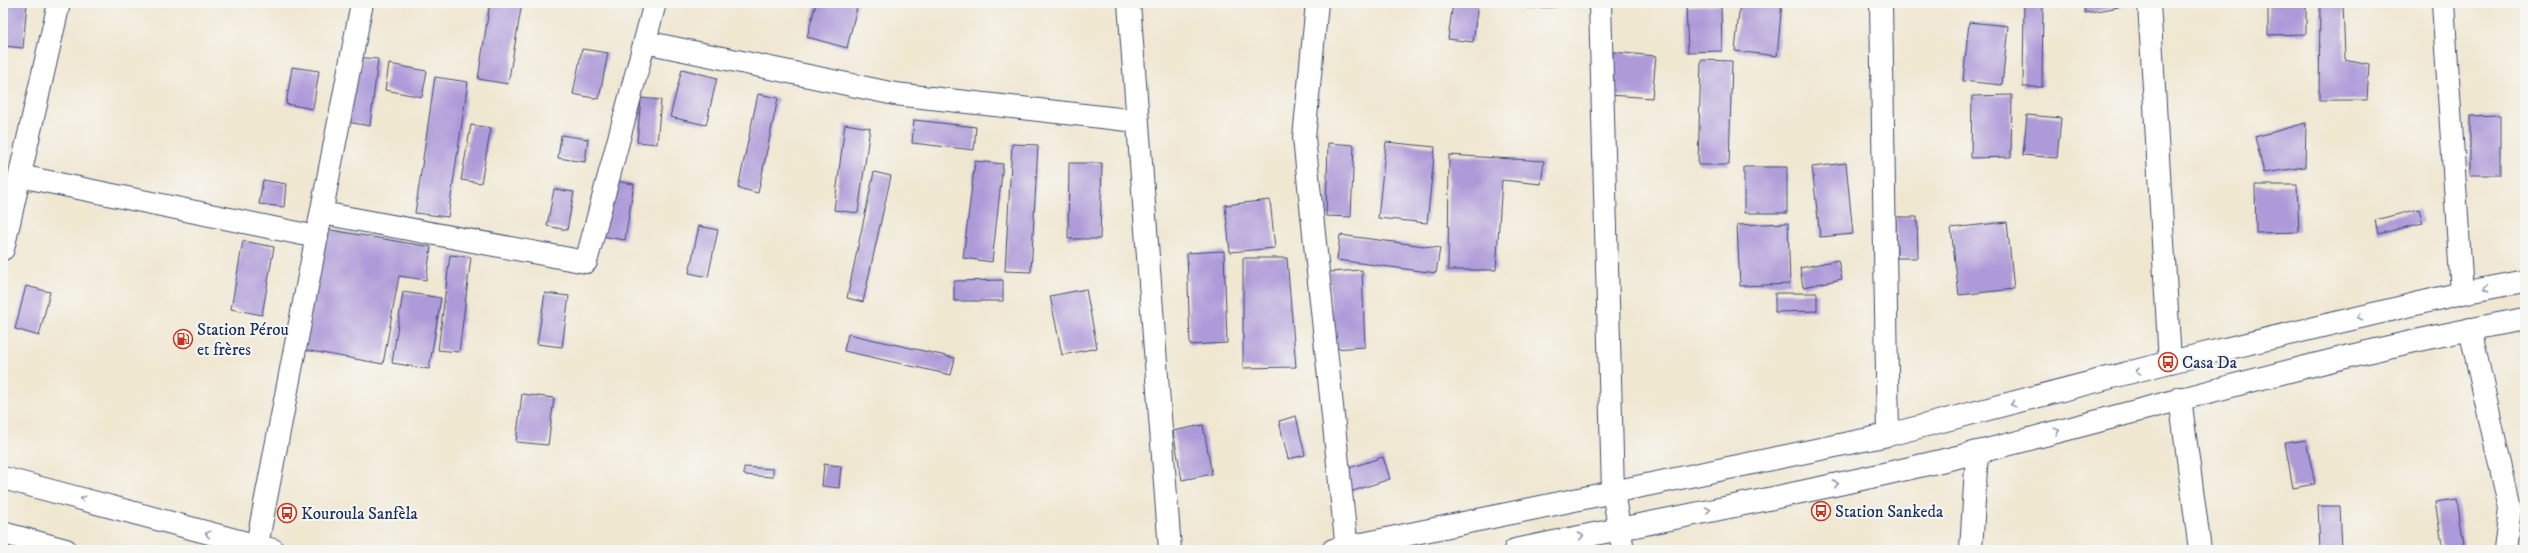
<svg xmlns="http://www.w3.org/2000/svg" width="2528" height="553" font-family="'IM FELL DW Pica',serif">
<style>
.building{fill:#ad9ad8}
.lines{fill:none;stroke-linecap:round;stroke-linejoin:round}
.minor-casing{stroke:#3b4b6f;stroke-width:24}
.major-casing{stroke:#3b4b6f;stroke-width:24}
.minor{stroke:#fff;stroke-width:22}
.major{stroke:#fff;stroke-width:22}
.oneway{stroke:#8d97ae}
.labels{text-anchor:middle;stroke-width:4;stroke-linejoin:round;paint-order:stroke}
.poi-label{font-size:17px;fill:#1b2f5e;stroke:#f6f6f2;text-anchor:start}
</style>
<rect width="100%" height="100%" fill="#f6f6f2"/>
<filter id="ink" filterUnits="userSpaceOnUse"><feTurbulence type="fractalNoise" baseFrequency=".025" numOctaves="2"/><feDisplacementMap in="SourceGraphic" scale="8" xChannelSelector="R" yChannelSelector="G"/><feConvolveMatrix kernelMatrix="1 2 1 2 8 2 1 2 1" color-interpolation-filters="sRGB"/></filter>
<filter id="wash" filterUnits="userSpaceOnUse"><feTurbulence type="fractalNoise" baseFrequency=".012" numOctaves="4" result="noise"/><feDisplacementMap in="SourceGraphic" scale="16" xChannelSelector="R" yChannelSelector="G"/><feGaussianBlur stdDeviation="0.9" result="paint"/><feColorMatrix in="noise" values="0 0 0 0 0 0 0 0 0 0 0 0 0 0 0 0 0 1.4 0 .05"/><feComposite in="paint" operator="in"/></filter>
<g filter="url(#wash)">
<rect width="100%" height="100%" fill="#f0e7d1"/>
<g id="blocks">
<path class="building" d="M3,3H27L23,48L3,46Z
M490,3H522L508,84L478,79Z
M816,3H858L847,48L807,37Z
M1453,3H1478L1473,42L1448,39Z
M1527,3H1556V7L1527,8Z
M1740,3H1782L1777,56L1735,51Z
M2024,3H2043L2042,87H2023Z
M2084,3H2124L2125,6L2085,13Z
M2268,3H2306V34L2268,35Z
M2320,3H2343L2345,59L2369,64L2367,100H2319Z
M1721,5L1722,51L1688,52L1686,6Z
M1969,22L2008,26L2002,85L1963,81Z
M582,49L608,53L599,99L573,94Z
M1613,52L1656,56L1652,98L1610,95Z
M355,57L378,59L370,126L347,122Z
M1701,60L1732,61L1729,165H1698Z
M389,64L427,71L422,97L385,90Z
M292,67L319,71L313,109L286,104Z
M682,69L717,78L706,125L670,117Z
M435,77L468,82L448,217L415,213Z
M758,94L778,98L758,193L738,188Z
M2012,95L2011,157L1971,158L1972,96Z
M641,98L661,100L657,144L637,142Z
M2027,115L2061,118L2057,158L2023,155Z
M2500,115V175H2470V116Z
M914,120L976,127L974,150L912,143Z
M2306,123L2305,167L2264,173L2255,137Z
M845,124L870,128L858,213L834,210Z
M471,125L491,128L481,183L461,180Z
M561,135L588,139L585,162L558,158Z
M1386,142L1435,147L1427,223L1378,218Z
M1328,143L1354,145L1351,217L1326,216Z
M1012,144L1038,145L1031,272L1005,271Z
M1449,155L1544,161L1541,184L1502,180L1496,270H1448Z
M975,161L1003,164L992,262L963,258Z
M1069,163H1102L1100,239H1068Z
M1846,163L1853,234L1820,237L1812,167Z
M1744,167H1787V213H1744Z
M874,172L891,176L863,302L847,298Z
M263,180L286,184L284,207L259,204Z
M609,180L634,184L625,240L601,236Z
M2255,185H2297L2299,232L2256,233Z
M554,189L574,192L567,230L547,226Z
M1270,200L1275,248L1230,252L1225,205Z
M2419,209L2423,223L2378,234L2375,220Z
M1896,217H1917L1918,258H1897Z
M2007,222L2014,289L1959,295L1951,228Z
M1788,223L1790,284L1740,286L1737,225Z
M699,226L718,230L708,277L689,273Z
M325,229L431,247L426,280L399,276L383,364L305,350Z
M1340,235L1440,248L1436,273L1337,260Z
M243,241L274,247L262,315L231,309Z
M1224,251L1227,343L1190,345L1187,253Z
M450,255L471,257L459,352L438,350Z
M1243,258H1287L1296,367L1243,368Z
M1838,260L1842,279L1803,287L1800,268Z
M1362,270L1365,347L1333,349L1329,272Z
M1003,280V301H954V281Z
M26,286L50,292L39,336L15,329Z
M1086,289L1097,348L1062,355L1050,296Z
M403,292L441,298L429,369L392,363Z
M545,293L569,296L562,347L537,344Z
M1775,293H1817V311L1775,312Z
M848,334L955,358L951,375L844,351Z
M522,394L554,398L548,445L516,442Z
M1296,416L1305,455L1288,459L1279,421Z
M1203,425L1212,474L1182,480L1173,431Z
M2306,440L2315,484L2293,488L2285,443Z
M1383,457L1390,479L1350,492L1343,470Z
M824,464L841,466L839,488L822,486Z
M744,467L773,469V477L744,475Z
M2457,499L2464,546L2443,550L2435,502Z
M2318,506H2340L2342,550H2320Z"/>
</g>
</g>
<g filter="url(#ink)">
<use href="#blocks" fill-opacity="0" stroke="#3b4b6f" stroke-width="1"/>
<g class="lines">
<g class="minor-casing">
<path id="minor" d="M1129,3L1170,550
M1317,3L1304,138L1347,550
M1600,3L1613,492L1623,550
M1881,3L1888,435
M2149,3L2170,362
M2443,3L2462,293
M645,42L895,94L1137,121
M20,176L317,237
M322,213L586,262L655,3
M3,249L59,3
M2470,329L2510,509L2505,550
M2180,398L2200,550
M256,550L362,3
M1971,550L1977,452"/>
</g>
<g class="major-casing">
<path id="major" d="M3,478L273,550
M3,533L66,550
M1333,550L1888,435L2170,362L2462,293L2525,281
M1515,550C1668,519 1822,490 1974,453C2157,408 2339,352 2525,319"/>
</g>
<use href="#minor" class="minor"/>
<use href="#major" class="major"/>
</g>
<defs><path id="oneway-chevron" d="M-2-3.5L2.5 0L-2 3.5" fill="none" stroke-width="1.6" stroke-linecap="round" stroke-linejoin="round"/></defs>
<g class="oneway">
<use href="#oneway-chevron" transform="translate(2487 288) rotate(169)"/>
<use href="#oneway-chevron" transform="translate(2360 317) rotate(167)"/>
<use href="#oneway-chevron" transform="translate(2138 371) rotate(165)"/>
<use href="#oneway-chevron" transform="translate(2013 404) rotate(165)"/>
<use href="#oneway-chevron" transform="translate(2057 431) rotate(-15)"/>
<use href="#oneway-chevron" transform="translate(1836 484) rotate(-12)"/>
<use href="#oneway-chevron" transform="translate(83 499) rotate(-165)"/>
<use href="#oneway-chevron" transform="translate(1708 510) rotate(-12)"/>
<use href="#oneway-chevron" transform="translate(208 534) rotate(-165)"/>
<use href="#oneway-chevron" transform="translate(1581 536) rotate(-12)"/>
</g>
</g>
<defs>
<g id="fuel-ring" transform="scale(1)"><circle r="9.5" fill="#f6f6f2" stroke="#c8321e" stroke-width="1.5"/><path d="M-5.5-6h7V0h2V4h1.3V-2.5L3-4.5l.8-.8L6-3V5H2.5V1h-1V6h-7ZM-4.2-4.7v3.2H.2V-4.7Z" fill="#c8321e"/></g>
<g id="bus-ring" transform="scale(1)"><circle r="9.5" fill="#f6f6f2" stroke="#c8321e" stroke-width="1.5"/><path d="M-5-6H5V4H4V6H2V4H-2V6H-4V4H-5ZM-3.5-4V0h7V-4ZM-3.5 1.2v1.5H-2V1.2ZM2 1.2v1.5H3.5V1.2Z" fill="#c8321e"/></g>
</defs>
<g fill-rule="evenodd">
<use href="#fuel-ring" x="183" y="339"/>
<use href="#bus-ring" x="2168" y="362"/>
<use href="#bus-ring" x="1821" y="511"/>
<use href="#bus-ring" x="287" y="513"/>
</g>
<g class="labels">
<g class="poi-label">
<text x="197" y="335">Station Pérou<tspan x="197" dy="20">et frères</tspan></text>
<text x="2182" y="368">Casa Da</text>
<text x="1835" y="517">Station Sankeda</text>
<text x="301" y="519">Kouroula Sanfèla</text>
</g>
</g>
<rect width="2528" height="553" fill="none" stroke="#f6f6f2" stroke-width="16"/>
</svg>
